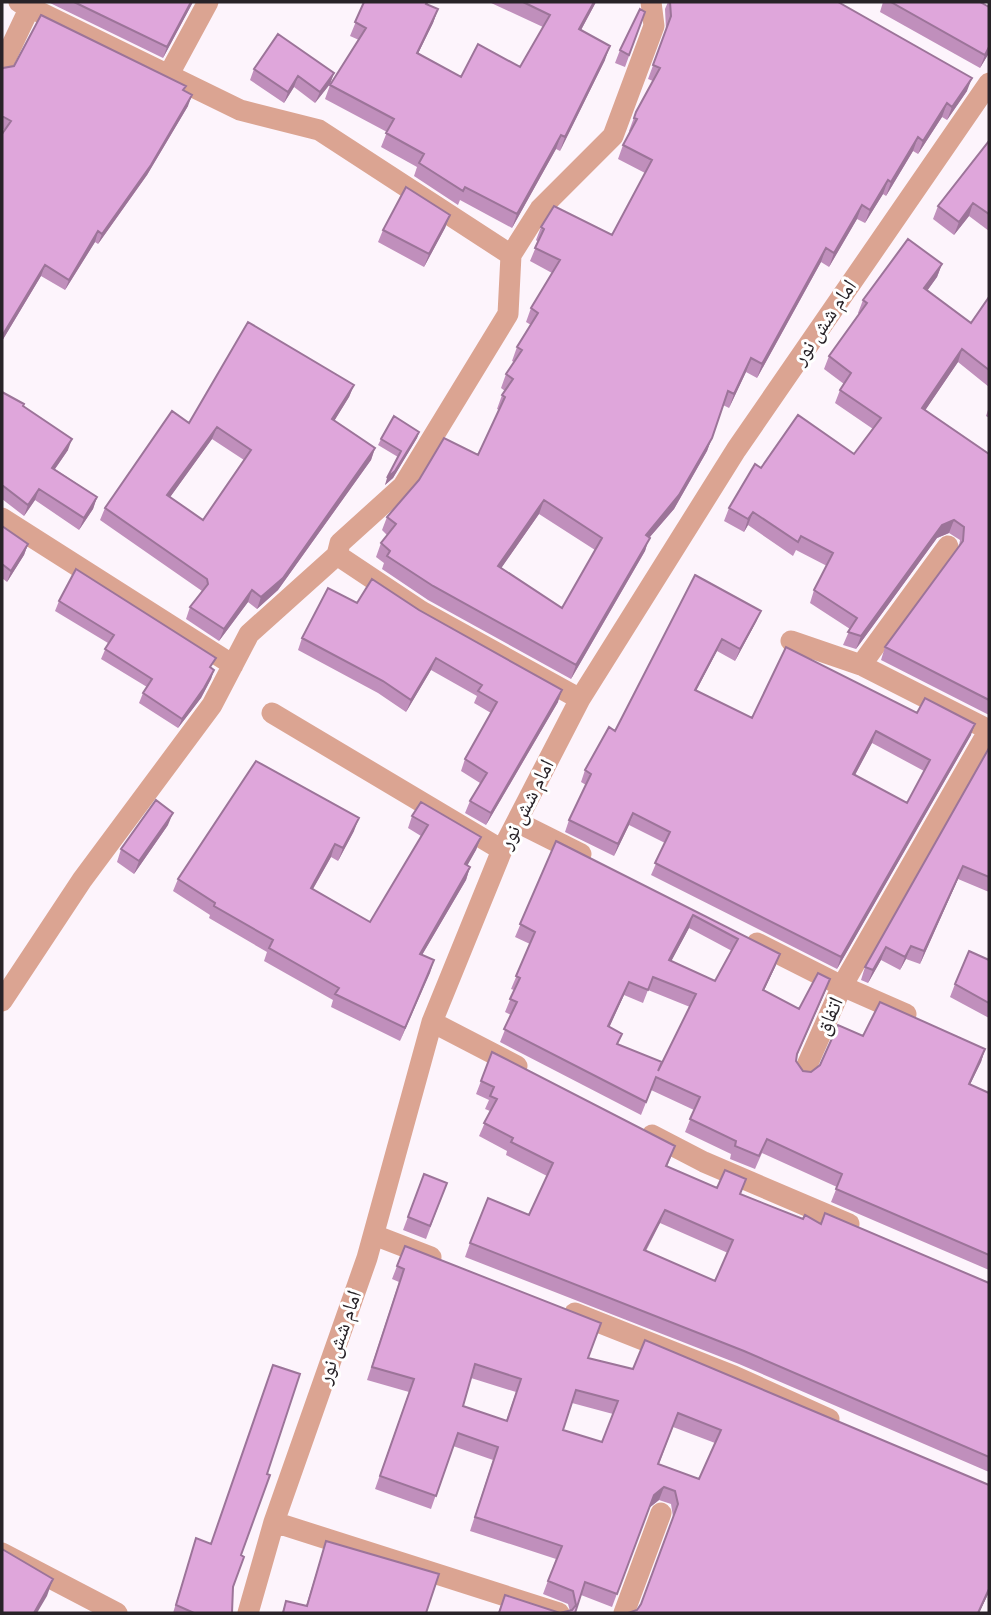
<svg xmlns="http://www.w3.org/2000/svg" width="991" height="1615" font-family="Barlow,'Noto Naskh Arabic',sans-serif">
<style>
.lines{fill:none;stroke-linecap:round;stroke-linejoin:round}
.minor{stroke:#dba492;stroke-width:21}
.wall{fill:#c08fbc;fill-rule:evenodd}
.shaded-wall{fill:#9c7499}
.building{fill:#dfa6db;stroke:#9c7499;stroke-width:2;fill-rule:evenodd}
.labels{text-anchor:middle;stroke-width:6;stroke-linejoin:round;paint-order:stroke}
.street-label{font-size:21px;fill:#282328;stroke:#fff}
</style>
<rect width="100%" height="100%" fill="#fdf4fc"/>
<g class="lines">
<path class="minor" d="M19,2L240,110L319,130L511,255
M2,66L30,7
M169,74L208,2
M2,518L233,665
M337,555L421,611L580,699
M791,641L861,665L989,730L842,986L906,1014
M861,665L948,546
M272,713L502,850
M517,822L581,854
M757,943L842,986L804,1072
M2,1001L82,880L212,705L249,634L337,555L340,543L403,486L508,314L511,255L540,209L613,136L654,26L651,2
M432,1022L517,1066
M652,1135L704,1162L849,1224
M374,1235L431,1257
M575,1313L734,1376L829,1419
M274,1522L559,1613
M2,1553L117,1613
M248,1613L274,1522L367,1258L432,1022L502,850L580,699L736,450L989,83
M624,1613L661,1513"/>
</g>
<path class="wall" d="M51,2H193L163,58L50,3Z
M364,2H429L427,4L438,9L433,23L418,53L461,77L520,67L543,27L489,2H596L581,30L605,60L560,151L556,149L512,228L460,200L458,205L414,176L417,167L381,147L387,132L325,99L330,85L359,40L350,36Z
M668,2H838L967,91L947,120L942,117L918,154L913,151L886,196L883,194L865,223L857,219L829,267L821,262L757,378L746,372L729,408L723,405L707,451L674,509L649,538L645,551L571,679L428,600L382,569L384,563L376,557L381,543L387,535L382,530L387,517L478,455L499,410L497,409L502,395L505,391L501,388L506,374L514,362L512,361L517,347L531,325L526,322L531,308L552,273L530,261L538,242L536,240L541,227L612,235L645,173L618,159L623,145L630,132L629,131L636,112L653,81L648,79L666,30L665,9ZM539,514L595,550L562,608L501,568Z
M883,2H980L989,7V53L980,68L880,12Z
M645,12L625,67L615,63L620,50Z
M2,69L186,86L184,91L188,106L147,175L98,244L95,242L65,290L41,276L2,341V134L4,130L2,129Z
M254,69L334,73L330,84L315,103L294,87L284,103L250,80Z
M989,141V231L969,216L954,235L933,219L938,206Z
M450,215L445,228L424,267L378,242L383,230Z
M942,264L937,277L927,291L971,323L989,297V387L958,362L925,410L989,454V715L881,660L885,647L959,546L960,540L949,533L937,538L856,649L843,645L850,629L810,603L814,590L827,566L796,550L793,556L748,525L744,532L724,521L729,508L761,468L854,454L873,429L835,403L840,390L844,384L824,369L829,356L859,314L858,313L863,300Z
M354,385L349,397L334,421L375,448L371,460L278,590L257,609L248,602L219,641L186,619L190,607L202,591L100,520L105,508L189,423ZM212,439L244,460L203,520L170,497Z
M2,392L23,407L68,450L55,469L97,497L93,509L79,530L35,500L24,516L2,499Z
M989,407V418L986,416Z
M419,432L417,438L393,478L385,485L398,457L378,445L381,439Z
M2,526L28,544L24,555L7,582L2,578Z
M695,575L761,611L756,622L735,661L717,651L696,691L752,718L917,713L971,735L837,969L651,875L665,843L629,825L614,856L565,832L569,820L586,785L581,782L585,770L615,731ZM872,743L924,771L907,803L855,775Z
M59,601L214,670L211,679L201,698L178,728L139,703L143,693L147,687L101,659L108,643L55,611Z
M357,603L558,702L486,825L465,813L470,801L480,783L461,771L465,759L491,713L474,703L477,696L431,670L406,712L378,693L298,650L302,638Z
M989,748V892L958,879L920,964L906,959L900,970L881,960L868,983L861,980L865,967Z
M412,816L481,837L476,850L467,865L470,867L466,880L422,955L434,960L400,1041L331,1007L333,1000L264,961L267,952L209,918L210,915L173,891L178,879L354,831L338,861L331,857L313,889L370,922L421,836L408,828Z
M168,825L134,874L117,862L121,849Z
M556,841L780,954L775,967L764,990L799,1009L825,992L796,1057V1061L803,1071L811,1072L863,1036L985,1049L981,1062L970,1084L989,1093V1270L831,1202L837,1187L762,1153L755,1169L730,1159L731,1154L685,1132L694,1110L651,1090L641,1115L500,1042L511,1015L505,1012L514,990L511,989L530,944L515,937ZM689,928L732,951L715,981L671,961ZM648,990L690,1007L659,1069L618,1044L609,1027L624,995L643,1003Z
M989,960V1018L950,997L955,984Z
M481,1081L675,1146L667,1167L717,1188L741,1194L803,1219L989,1283V1472L739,1364L465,1257L470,1243L529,1215L547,1176L506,1155L507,1151L479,1136L490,1111L485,1109L489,1100L476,1094ZM660,1223L728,1253L715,1281L646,1251Z
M424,1174L447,1183L426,1239L403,1230Z
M397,1266L588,1358L989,1485V1592L979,1613H628L637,1610L641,1604L673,1517L671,1504L659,1500L649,1508L612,1607L581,1595L575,1613H498L505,1595L560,1613L570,1611L568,1604L543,1594L556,1559L470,1531L493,1460L453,1446L431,1509L375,1489L409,1392L367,1380L399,1282L392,1279ZM471,1378L516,1392L506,1421L463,1406ZM572,1403L613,1414L602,1442L563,1430ZM673,1427L715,1443L699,1479L659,1464Z
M196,1538L241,1555L233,1587L232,1613H173Z
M326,1541L426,1613H282L286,1601L306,1606Z"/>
<path class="shaded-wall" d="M191,2H193L163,58L167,47Z
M594,2H596L574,43L579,29Z
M438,9L433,23L412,66L417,53Z
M610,46L605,60L560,151L565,137Z
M989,47V53L980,68L985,55Z
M334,73L330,84L315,103L320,92Z
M298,76L294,87L284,103L288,92Z
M972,78L967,91L947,120L952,107Z
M192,95L188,106L147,175L98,244L102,234Z
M947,103L942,117L918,154L923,141Z
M561,135L556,149L512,228L517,214Z
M918,137L913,151L886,196L891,182Z
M888,180L883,194L865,223L870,210Z
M973,203L969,216L954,235L959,222Z
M862,205L857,219L829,267L834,253Z
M450,215L445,228L424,267L429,254Z
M98,231L95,242L65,290L69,280Z
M826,248L821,262L757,378L762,364Z
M942,264L937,277L919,302L924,288Z
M45,265L41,276L2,341V336Z
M962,349L958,362L918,421L922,408Z
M751,358L746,372L729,408L734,394Z
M354,385L349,397L328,431L332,419Z
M217,427L212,439L163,507L167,495Z
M419,432L417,438L393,478L385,485L387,478Z
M712,438L707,451L674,509L649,538L645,551L571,679L576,665L646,535Z
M72,439L68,450L48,479L52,468Z
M375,448L371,460L278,590L257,609L261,597Z
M39,489L35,500L24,516L28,505Z
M97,497L93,509L79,530L84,518Z
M544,500L539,514L493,580L498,566Z
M753,512L748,525L744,532L748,519Z
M954,520L949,533L937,538L856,649L861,636L942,525Z
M28,544L24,555L7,582L11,571Z
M252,590L248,602L219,641L224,629Z
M761,611L756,622L735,661L740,649Z
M722,639L717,651L690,702L695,690Z
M436,658L431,670L406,712L411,700Z
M214,670L211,679L201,698L178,728L182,719Z
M562,690L558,702L486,825L491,813Z
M975,724L971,735L837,969L841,957Z
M876,731L872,743L849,786L853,774Z
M173,813L168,825L134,874L139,861Z
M633,813L629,825L614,856L618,844Z
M359,818L354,831L338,861L343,848Z
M481,837L476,850L461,877L465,864Z
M335,844L331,857L306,901L311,888Z
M963,866L958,879L920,964L924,951Z
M470,867L466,880L415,967L420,954Z
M693,915L689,928L665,973L669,960Z
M911,946L906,959L900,970L905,957Z
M886,947L881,960L868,983L873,970Z
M780,954L775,967L758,1003L763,990Z
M434,960L430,973L400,1041L405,1028Z
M830,979L825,992L792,1067L797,1054Z
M629,982L624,995L604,1039L608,1026Z
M985,1049L981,1062L964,1097L969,1084Z
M665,1210L660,1223L639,1263L644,1250Z
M664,1487L659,1500L649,1508L612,1607L654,1495Z
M53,1579L47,1596L37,1613H34Z
M989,1589V1592L979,1613H978Z"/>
<path class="building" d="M74,2H191L167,47Z
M364,2H427L426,4L438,9L417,53L461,77L478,44L520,67L550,15L523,2H594L579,29L610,46L565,137L561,135L517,214L465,187L463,191L419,163L424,154L386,133L394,119L330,85L366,28L355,22Z
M670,2H838L972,78L952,107L947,103L923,141L918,137L891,182L888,180L870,210L862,205L834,253L826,248L762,364L751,358L734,394L728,391L712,438L679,495L646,535L650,538L576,665L433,586L387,556L390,551L381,543L396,524L387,517L419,480L444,438L478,455L505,397L502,395L513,379L506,374L522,350L517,347L538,313L531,308L560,260L535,248L544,229L541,227L554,206L612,235L652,160L623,145L637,119L634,118L636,112L660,68L653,65L671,16ZM544,500L602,538L562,608L498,566Z
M891,2H980L989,7V47L985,55Z
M640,9L645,12L629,55L620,50Z
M41,15L186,86L183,90L192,95L151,165L102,234L98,231L69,280L45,265L2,336V134L11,121L2,116V69L3,68L14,66Z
M278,34L334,73L320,92L298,76L288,92L254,69Z
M989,141V214L973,203L959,222L938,206Z
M406,187L450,215L429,254L383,230Z
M908,239L942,264L924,288L971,323L989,297V370L962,349L922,408L989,454V700L885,647L963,541L964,527L954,520L942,525L861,636L848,632L857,618L814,590L833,553L801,536L798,542L753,512L748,519L729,508L755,464L761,468L798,415L854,454L881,418L840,390L851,373L829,356L867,303L863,300Z
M248,322L354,385L332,419L375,448L283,578L261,597L252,590L224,629L190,607L208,584L207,579L105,508L172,411L189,423ZM217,427L251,450L203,520L167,495Z
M2,392L24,404L23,406L72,439L52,468L97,497L84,518L39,489L28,505L2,485Z
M394,416L419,432L395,471L387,478L401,451L381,439Z
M2,526L28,544L11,571L2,564Z
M76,569L216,658L210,667L214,670L204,688L182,719L143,693L152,679L105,649L114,635L59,601Z
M695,575L761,611L740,649L722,639L695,690L752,718L786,647L917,713L925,698L975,724L841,957L655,863L670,832L633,813L618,844L569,820L591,774L585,770L609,727L615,731ZM876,731L930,760L907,803L853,774Z
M372,579L419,610L562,690L491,813L470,801L487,773L465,759L497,702L478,691L482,685L436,658L411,700L383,681L302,638L328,588L357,603Z
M989,748V877L963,866L924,951L911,946L905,957L886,947L873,970L865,967Z
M256,761L359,818L343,848L335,844L311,888L370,922L428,825L412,816L421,802L481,837L465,864L470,867L420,954L434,960L405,1028L335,994L339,988L269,948L273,940L214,906L215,903L178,879Z
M156,800L173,813L139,861L121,849Z
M556,841L780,954L763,990L799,1009L818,973L830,979L797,1054L796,1061L803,1071L811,1072L820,1065L838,1025L863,1036L880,1002L985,1049L969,1084L989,1093V1255L836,1189L842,1174L767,1139L759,1156L735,1146L736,1141L690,1119L700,1097L656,1077L646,1102L504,1029L517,1002L510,999L520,978L516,976L535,932L520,924ZM693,915L738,939L715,981L669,960ZM653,977L696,994L658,1071L662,1062L617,1044L622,1034L608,1026L629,982L648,990Z
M969,951L989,960V1003L955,984Z
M492,1052L675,1146L666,1166L717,1188L725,1170L746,1179L740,1194L803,1219L805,1215L821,1224L825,1213L989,1283V1457L744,1351L470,1243L488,1198L529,1215L553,1163L511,1142L513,1138L484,1123L497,1099L490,1096L494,1087L481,1081ZM665,1210L733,1240L715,1281L644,1250Z
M424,1174L447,1183L430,1226L408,1217Z
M405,1246L601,1323L588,1358L633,1369L645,1340L989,1485V1589L978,1613H628L637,1610L641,1604L678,1504L675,1491L664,1487L654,1495L617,1594L585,1582L575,1613H499L505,1595L560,1613L572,1610L576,1605L573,1591L548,1581L562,1546L475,1517L498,1447L458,1433L436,1496L380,1476L414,1379L372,1367L404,1269L397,1266ZM475,1364L521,1379L507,1421L463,1406ZM576,1390L618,1401L602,1442L563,1430ZM678,1413L721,1430L699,1479L658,1464Z
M273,1365L300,1374L267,1474L270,1475L241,1555L244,1557L233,1587L232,1613H194L176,1605L196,1538L211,1544Z
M326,1541L439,1574L426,1613H283L286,1601L307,1606Z
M2,1549L53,1579L34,1613H2Z"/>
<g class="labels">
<g class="street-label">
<text transform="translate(824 322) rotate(-56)" y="7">امام شش نور</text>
<text transform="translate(526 804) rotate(-63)" y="7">امام شش نور</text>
<text transform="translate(829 1016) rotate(-66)" y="7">اتفاق</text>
<text transform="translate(339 1337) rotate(-71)" y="7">امام شش نور</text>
</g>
</g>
<rect width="991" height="1615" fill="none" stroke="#282328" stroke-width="7"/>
</svg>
